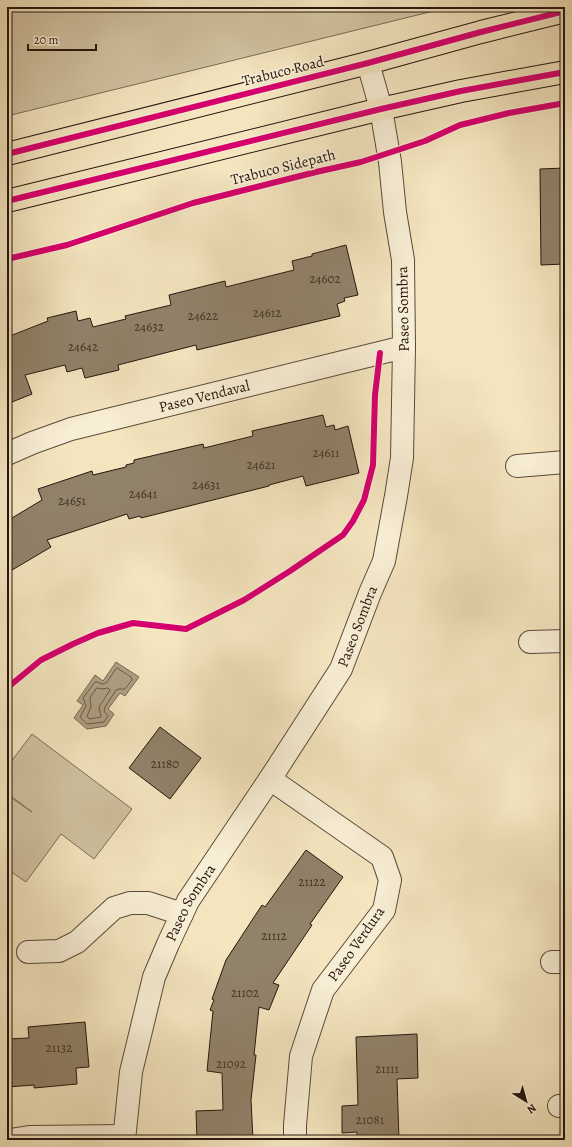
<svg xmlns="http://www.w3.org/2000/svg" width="572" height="1147" font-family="Alegreya,serif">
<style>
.green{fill:#d1c2a1;stroke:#7b6c58}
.water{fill:#ae9f83;stroke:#776854}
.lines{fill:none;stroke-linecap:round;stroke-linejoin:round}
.shore{stroke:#6a5a48;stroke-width:1}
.building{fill:#91826a;stroke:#25160e}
.minor-casing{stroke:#594a3a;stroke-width:24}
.major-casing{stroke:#25160e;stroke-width:24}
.minor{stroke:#f8eed5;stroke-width:22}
.major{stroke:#f4e5bf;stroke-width:22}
.cycleway-casing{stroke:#f8eed5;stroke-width:8}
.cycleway{stroke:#d6006c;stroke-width:6}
.labels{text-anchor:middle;stroke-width:3.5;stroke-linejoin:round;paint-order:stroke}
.number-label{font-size:13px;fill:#403125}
.street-label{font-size:15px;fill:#25160e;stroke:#f8eed5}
</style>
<rect width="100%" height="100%" fill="#f4e5bf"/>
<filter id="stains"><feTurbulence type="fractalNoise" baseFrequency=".005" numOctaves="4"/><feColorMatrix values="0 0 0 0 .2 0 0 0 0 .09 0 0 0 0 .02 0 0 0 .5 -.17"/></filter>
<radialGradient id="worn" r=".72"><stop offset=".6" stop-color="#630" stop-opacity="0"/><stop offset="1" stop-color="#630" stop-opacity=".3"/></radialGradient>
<path class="green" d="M7,7H450L7,116Z
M32,734L132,809L94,859L61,834L26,882L7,869V795L32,812L7,793V767Z"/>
<path class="water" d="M116,662L139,677L125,696L120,693L108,709L114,714L106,726L87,729L74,718L83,705L77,701L95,675L103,681Z"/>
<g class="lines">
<path class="shore" d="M117,668L131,677L132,680L125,689H119L116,690L105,707L104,711L108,716L104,722L87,724L80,717L86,706L83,698L95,682H97L102,684L106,683Z
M97,688L102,689L108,688L110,690L99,707L101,717L89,719L87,716L91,707L90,698Z"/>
</g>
<path class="building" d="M565,168V264L541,265L540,169Z
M346,245L358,295L344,298L345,301L337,304L340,316L197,350L196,345L118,365L119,370L85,378L82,368L67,372L65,365L25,375L32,394L7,404V333H8L10,336L48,321L47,318L76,311L78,321L90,318L93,327L126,319L125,316L171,305L169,295L225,281L226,287L294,270L292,261L312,256V254Z
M323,415L326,427L334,425L335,430L348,426L359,473L306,486L303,476L269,485V486L141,518L140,516L129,519L127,514L47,540L51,547L7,573V521L42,500L38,489L92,471L93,475L126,467V465L134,463V460L203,444L204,448L253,436L252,431Z
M160,727L201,758L170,799L129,768Z
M306,850L343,877L310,924L312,925L273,983L279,985L269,1010L259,1007L254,1055H256L251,1100L253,1140H197L196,1111L223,1110L222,1073L207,1071L213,1011L210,1010L214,1000L212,999L226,960L262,905L265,907Z
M85,1022L89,1067L76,1068L77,1084L34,1088V1085L7,1087V1039L29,1038L28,1027Z
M417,1034L418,1078L397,1079L399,1140H357V1132L342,1133V1106L358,1105L356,1037Z"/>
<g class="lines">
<g class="minor-casing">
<g id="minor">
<path id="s1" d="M7,454L32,443L71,429L404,347"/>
<path d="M517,466L565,462"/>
<path d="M530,642L565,641"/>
<path d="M270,779L382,857L390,880L384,910L323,990L301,1056L295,1125V1140"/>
<path d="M28,952L59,951L77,942L114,908L130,903H148L182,914"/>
<path d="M552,962H565"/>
<path d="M559,1106L565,1105"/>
<path d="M10,1140L29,1137L124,1136"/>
<path id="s2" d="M124,1140L131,1072L154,977L168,944L188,901L270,779L341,669L370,593L384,561L396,496L402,458L404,347L403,260L395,212L390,162L381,109L368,63"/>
</g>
</g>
<g class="major-casing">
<path id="major" d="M7,154L368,63L481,32L565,11
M7,201L381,109L461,91L565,72"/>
</g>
<use href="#minor" class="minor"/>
<use href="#major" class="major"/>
<g class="cycleway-casing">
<path id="cycleway" d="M7,154L368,63L481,32L565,11
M7,201L381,109L461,91L565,72
M7,259L67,245L193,203L316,172L361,162L425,141L460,125L509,113L565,103
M7,688L41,660L73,644L98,633L133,623L186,629L244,600L290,571L343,535L353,521L364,500L373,465L375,395L380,353"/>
</g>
<use href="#cycleway" class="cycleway"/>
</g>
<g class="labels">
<g class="number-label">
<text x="325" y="283">24602</text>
<text x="267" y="317">24612</text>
<text x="203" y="320">24622</text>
<text x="149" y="331">24632</text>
<text x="83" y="351">24642</text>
<text x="326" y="457">24611</text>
<text x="261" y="469">24621</text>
<text x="206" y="489">24631</text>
<text x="143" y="498">24641</text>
<text x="72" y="505">24651</text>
<text x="165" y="768">21180</text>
<text x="312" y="886">21122</text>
<text x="274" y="940">21112</text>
<text x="245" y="997">21102</text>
<text x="59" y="1052">21132</text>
<text x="231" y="1068">21092</text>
<text x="387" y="1073">21111</text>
<text x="370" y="1124">21081</text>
</g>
<g class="street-label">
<text transform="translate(283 71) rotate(-14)" y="5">Trabuco Road</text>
<text transform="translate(283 167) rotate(-14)" y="5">Trabuco Sidepath</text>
<text transform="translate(403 309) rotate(-91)" y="5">Paseo Sombra</text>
<text dy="5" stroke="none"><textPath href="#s1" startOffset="206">Paseo Vendaval</textPath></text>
<text dy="5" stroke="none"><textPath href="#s2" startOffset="573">Paseo Sombra</textPath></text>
<text dy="5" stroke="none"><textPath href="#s2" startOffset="249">Paseo Sombra</textPath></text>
<text transform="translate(356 944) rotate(-55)" y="5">Paseo Verdura</text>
</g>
</g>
<rect width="572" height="1147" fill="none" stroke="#f4e5bf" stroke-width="24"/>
<rect x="8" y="8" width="556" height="1131" fill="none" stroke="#25160e" stroke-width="2"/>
<rect x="12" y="12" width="548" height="1123" fill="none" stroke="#25160e"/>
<g transform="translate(526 1101) rotate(143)" stroke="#f8eed5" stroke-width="3" paint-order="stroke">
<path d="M0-3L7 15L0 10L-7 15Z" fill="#25160e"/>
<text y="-6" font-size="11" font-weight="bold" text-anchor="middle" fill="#25160e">N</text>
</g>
<path d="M28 44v6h68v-6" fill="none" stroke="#25160e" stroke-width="2"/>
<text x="34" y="44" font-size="12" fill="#25160e" stroke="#f8eed5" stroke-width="3" paint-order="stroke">20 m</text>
<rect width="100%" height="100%" filter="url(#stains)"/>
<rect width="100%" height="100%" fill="url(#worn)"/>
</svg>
